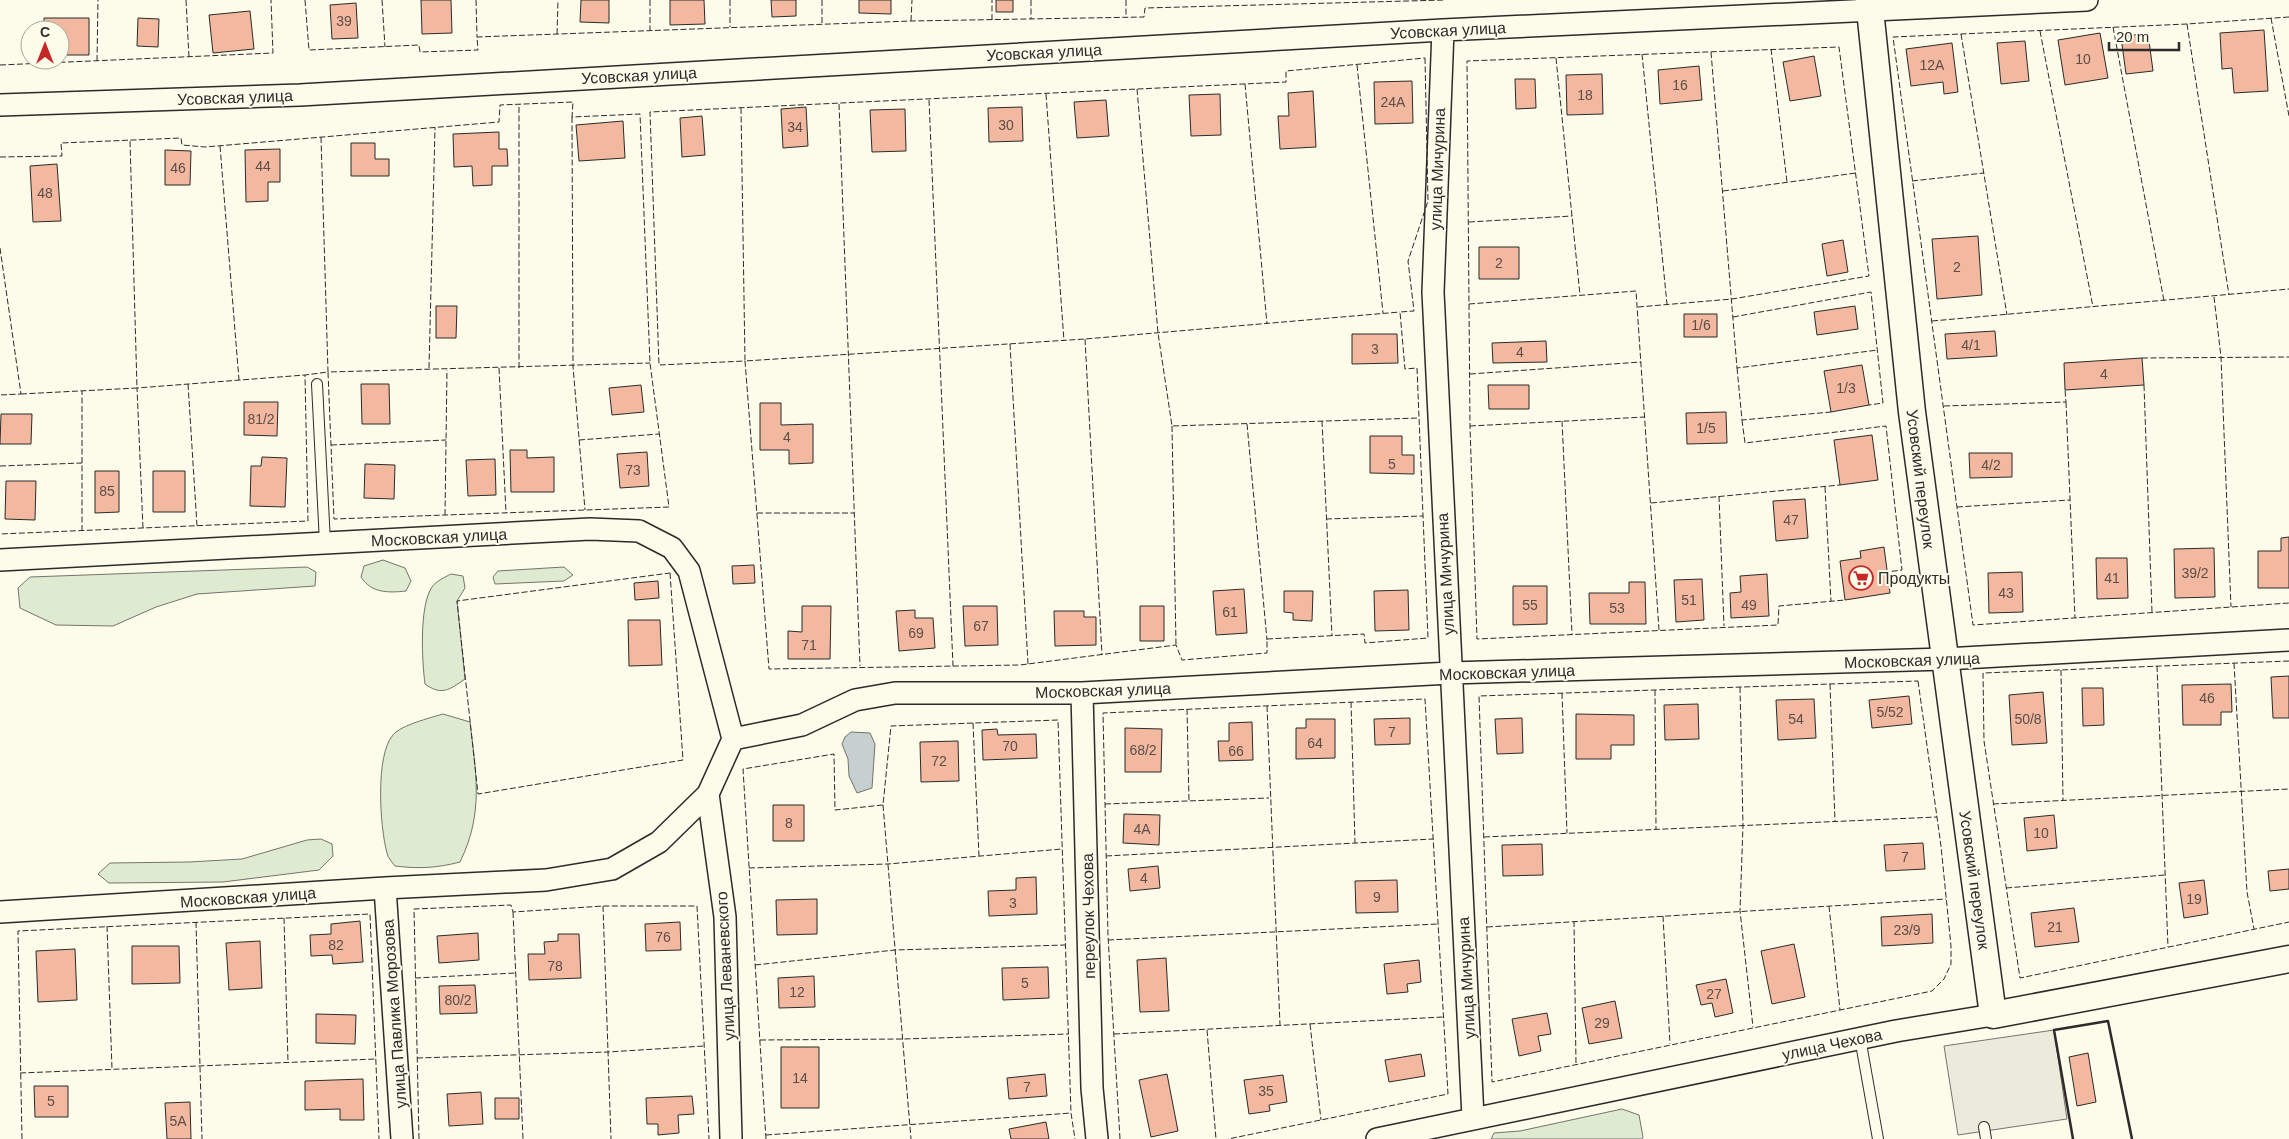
<svg xmlns="http://www.w3.org/2000/svg" width="2289" height="1139" font-family="Helvetica,sans-serif">
<style>
.green{fill:#deebd1;stroke:#74746e}
.parking{fill:#eceadb;stroke:#74746e}
.water{fill:#c7d0d0;stroke:#74746e}
.building{fill:#f2b8a0;stroke:#2b2b2b}
.lines{fill:none;stroke-linecap:round;stroke-linejoin:round}
.service-casing{stroke:#2b2b2b;stroke-width:12}
.minor-casing{stroke:#2b2b2b;stroke-width:24}
.tertiary-casing{stroke:#2b2b2b;stroke-width:29}
.service{stroke:#fdfbea;stroke-width:10}
.minor{stroke:#fdfbea;stroke-width:21}
.tertiary{stroke:#fdfbea;stroke-width:26}
.fence{stroke:#2b2b2b;stroke-width:1;stroke-dasharray:6 2.5;stroke-linecap:butt}
.wall{stroke:#2b2b2b;stroke-width:2.5}
.labels{text-anchor:middle;stroke-width:4;stroke-linejoin:round;paint-order:stroke}
.number-label{font-size:14px;fill:#5d4e48}
.street-label{font-size:16px;fill:#2b2b2b;stroke:#fdfbea}
.poi-label{font-size:16px;fill:#2b2b2b;stroke:#fdfbea;text-anchor:start}
</style>
<rect width="100%" height="100%" fill="#fdfbea"/>
<path class="green" d="M383,560L405,568L411,581L406,591C388,593 371,593 361,577L364,566Z
M307,567L316,572L315,586L197,594L156,607L113,626L56,625L20,608L18,588L30,577Z
M564,567L573,575L564,581L495,584L493,577L498,571Z
M451,574L463,576L465,588L457,601L465,679C449,690 442,696 425,684C422,661 419,606 432,587C435,582 445,577 451,574Z
M443,714L470,722C476,774 484,813 460,862C437,868 419,869 395,866C392,862 388,858 387,853C380,828 375,755 393,735C401,725 430,718 443,714Z
M321,839L332,844L333,856L319,870L223,882L109,883L98,874L110,863L189,862L242,859L307,840Z
M1622,1109L1639,1115L1643,1137L1642,1139H1491L1494,1133L1520,1131Z"/>
<path class="parking" d="M2054,1030L2067,1119L1958,1135L1944,1046Z"/>
<path class="water" d="M851,732L870,733L875,744L872,788L857,793L849,776L848,759L842,744L845,737Z"/>
<path class="building" d="M421,0H451L452,33L422,34Z
M581,0H609V23L580,22Z
M670,0H704L705,24L670,25Z
M771,0H796V16L772,17Z
M859,0H891V14L859,13Z
M996,0H1013V12H996Z
M356,3L358,38L332,39L330,5Z
M250,11L254,49L213,53L209,15Z
M44,18H89V55H60V30H44Z
M138,18L159,19L158,47L137,46Z
M2264,30L2268,91L2234,93L2232,68L2222,69L2220,33Z
M2100,33L2108,78L2065,85L2058,40Z
M2148,33L2153,71L2126,74L2121,37Z
M2025,41L2029,81L2001,84L1997,43Z
M1952,43L1958,92L1944,94L1943,82L1911,86L1906,49Z
M1814,56L1821,96L1790,101L1783,62Z
M1699,66L1702,100L1660,104L1658,70Z
M1602,74L1603,114L1567,115L1566,75Z
M1515,79H1535L1536,108L1516,109Z
M1412,81L1413,123L1375,124L1374,82Z
M1313,91L1316,147L1280,149L1278,116H1289L1288,93Z
M1220,94L1221,135L1191,136L1189,95Z
M1106,100L1109,136L1077,138L1074,102Z
M806,107L808,146L783,148L781,109Z
M1022,107L1023,141L989,142L988,108Z
M905,109L906,151L872,152L870,110Z
M702,116L705,155L682,157L680,118Z
M623,121L625,158L579,161L576,125Z
M499,132V149H507L508,166H492V185L473,186L472,166L454,167L453,134Z
M351,143H375V159H389V176H351Z
M280,149V182H268V201L246,202L245,150Z
M165,150L191,151L190,185H165Z
M57,164L61,221L33,222L30,166Z
M1978,236L1982,295L1937,299L1932,239Z
M1843,240L1848,272L1827,276L1822,244Z
M1479,247H1519V279H1479Z
M436,306H457L456,338H436Z
M1855,306L1858,329L1817,335L1814,312Z
M1684,314H1717V337H1684Z
M1995,331L1997,356L1947,359L1945,334Z
M1352,334H1397L1398,363L1352,364Z
M1546,341L1547,362L1493,363L1492,343Z
M2142,358L2144,385L2065,390L2064,363Z
M1862,365L1869,405L1831,412L1824,371Z
M361,384H389L390,424H362Z
M641,385L644,412L612,415L609,388Z
M1488,385H1529V409H1489Z
M244,402H278L277,436L244,435Z
M760,403H781V425L813,424V463L789,464V450H760Z
M1726,412L1727,443L1687,444L1686,413Z
M1,414H32L31,444H0Z
M1872,435L1878,480L1840,485L1834,440Z
M1370,436H1402V455H1414V474L1370,473Z
M510,450H527V458L554,457V492H511Z
M647,452L649,486L620,488L617,454Z
M1969,453H2012V477L1970,478Z
M262,457L287,458L285,507L250,506L251,466H261Z
M495,459L496,495L468,496L466,460Z
M365,464L395,465L394,499L364,498Z
M95,471H119V512L95,513Z
M153,471H185V512H153Z
M6,481H36L35,520L5,519Z
M1805,499L1808,538L1776,541L1773,501Z
M2289,537V588H2258V551H2281V538Z
M1884,547L1890,593L1845,600L1840,561L1861,558L1860,551Z
M2214,548L2215,597L2175,598L2174,549Z
M2096,558H2127L2128,598L2097,599Z
M754,565L755,583L733,584L732,566Z
M2022,572L2023,612L1989,613L1988,573Z
M1767,574L1769,616L1731,618L1730,593L1741,592L1740,576Z
M1702,579L1704,620L1676,622L1674,580Z
M658,581L659,598L635,600L634,583Z
M1629,582H1645L1646,624H1590L1589,593H1629Z
M1513,586H1547V624L1513,625Z
M1244,589L1247,633L1216,635L1213,591Z
M1408,590L1409,630L1375,631L1374,591Z
M1284,591H1313L1312,621L1293,620V613L1284,612Z
M802,606H831L830,659H788V631L802,632Z
M963,606H997L998,645L965,646Z
M1140,606H1164V641H1140Z
M915,610V618H933L935,648L899,651L896,611Z
M1054,611H1084V617H1096V645L1055,646Z
M628,620H660L662,665L629,666Z
M2289,676V718H2273L2271,677Z
M2231,684L2232,712H2221V725H2183L2182,685Z
M2082,688H2103L2104,725L2083,726Z
M2043,692L2047,743L2012,745L2009,695Z
M1909,696L1912,724L1872,728L1869,700Z
M1814,699L1816,738L1778,740L1776,700Z
M1698,704L1699,739L1665,740L1664,705Z
M1576,714L1634,715V745H1611V759H1576Z
M1410,718V744L1375,745L1374,719Z
M1522,718L1523,753L1497,754L1495,719Z
M1306,719H1335V758L1296,759V728H1306Z
M1252,722L1253,760L1219,761L1218,741H1229V723Z
M1125,728L1162,729L1161,772H1125Z
M997,729L998,735L1036,734L1037,758L983,760L982,730Z
M958,741L959,781L921,782L920,742Z
M773,805H804V841H773Z
M1124,814L1160,815L1159,845L1123,843Z
M2054,815L2057,848L2027,851L2024,818Z
M1923,843L1925,869L1886,871L1884,845Z
M1542,844L1543,875L1503,876L1502,845Z
M1158,866L1160,888L1130,891L1128,869Z
M2289,869V889L2270,891L2268,871Z
M1036,877L1037,914L989,916L988,891L1016,890V878Z
M1397,880L1398,912L1356,913L1355,881Z
M2204,880L2208,914L2184,918L2179,883Z
M817,899V934L777,935L776,900Z
M2074,908L2079,942L2035,947L2031,913Z
M1932,914L1933,943L1882,946L1881,917Z
M360,921L363,962L333,964L332,955L311,956L310,935L331,934V924Z
M680,922L681,950L646,951L645,924Z
M478,933L479,960L439,963L437,936Z
M558,934H579L581,978L529,980L528,954H545L544,942L558,941Z
M260,941L262,988L229,990L226,943Z
M1794,944L1805,997L1772,1004L1761,951Z
M132,946H179L180,983L132,984Z
M75,949L77,1000L38,1002L36,951Z
M1166,958L1169,1011L1140,1012L1137,960Z
M1419,960L1421,982L1407,984L1408,992L1387,994L1384,964Z
M1048,967L1049,998L1003,1000L1002,968Z
M814,976L815,1007L779,1008L778,978Z
M1726,979L1733,1013L1715,1017L1712,1003L1701,1005L1696,985Z
M475,985L477,1013L440,1014L439,986Z
M1615,1001L1622,1038L1589,1044L1582,1008Z
M1547,1013L1551,1034L1538,1036L1541,1051L1519,1056L1512,1019Z
M316,1014L356,1015L355,1044L316,1043Z
M781,1047H819V1108H781Z
M2088,1053L2096,1102L2077,1106L2069,1057Z
M1421,1054L1425,1076L1389,1082L1385,1060Z
M1045,1074L1047,1096L1009,1099L1007,1078Z
M1167,1074L1178,1131L1151,1137L1139,1080Z
M1283,1075L1287,1102L1269,1105L1270,1111L1249,1114L1244,1080Z
M363,1079L364,1120H340V1109L305,1110V1081Z
M34,1086H68V1117H35Z
M481,1092L483,1124L449,1126L447,1094Z
M692,1096L694,1114L678,1115L679,1133L658,1135V1124H647L646,1098Z
M495,1098H519V1119H495Z
M190,1102L191,1139H167L165,1103Z
M1046,1122L1049,1139H1011L1009,1129Z"/>
<g class="lines">
<g class="service-casing">
<path id="service" d="M317,384L325,543
M1860,1038L1878,1139
M1984,1127L1986,1139"/>
</g>
<g class="minor-casing">
<path id="minor" d="M1443,30L1433,292L1473,1118
M0,105L300,95L1443,30L2087,0
M0,560L590,529L639,531L672,548L689,571L733,739L708,794L659,842L612,869L546,880L385,888L0,912
M1082,693L1092,1088L1097,1139
M733,739L802,725L855,700L895,693H1082L1450,673L1945,659L2289,640
M708,794L725,917L731,1139
M385,888L402,1139
M1377,1139L1896,1031L1993,1015"/>
</g>
<g class="tertiary-casing">
<path id="tertiary" d="M1869,0L1912,412L1993,1015L2289,959"/>
</g>
<use href="#service" class="service"/>
<use href="#minor" class="minor"/>
<use href="#tertiary" class="tertiary"/>
<path class="fence" d="M186,0L189,57
M305,0L309,50L419,45L420,52L478,50L477,37L911,21L1144,17L1145,8L1445,0
M382,0L385,47
M476,0L477,37
M650,0V30
M730,0V27
M822,0V24
M1031,0V19
M1126,0V17
M2289,17L2187,24L1893,37L1973,625L2289,603
M2271,18L2289,116
M992,20V0
M911,21L912,0
M2187,24L2229,295
M2113,27L2164,301
M2040,31L2093,307
M557,34L558,0
M1961,34L2007,315
M1771,49L1787,182
M1711,52L1737,368L1878,350
M1642,54L1667,304
M1425,58L1428,201L1408,261L1414,311L1400,312L1405,369L1417,368L1428,638L1365,643L1364,634L1267,639V653L1182,660L1176,645L1020,665L769,669L745,361L659,365L650,112L1286,82V71Z
M1556,58L1580,295
M97,61L98,0
M0,65L273,53L271,0
M1357,65L1383,313
M1245,84L1267,324
M1137,89L1158,333L1172,426L1419,418
M1046,94L1064,341
M929,100L953,666
M839,104L860,666
M741,108L745,361L1085,339L1400,312
M572,117L573,366L585,510
M321,137L328,372L650,363
M220,146L239,380
M0,157L62,156L61,143L181,138L182,145L205,147L499,122L500,105L573,102L572,117L640,114L650,363L669,507L334,519L328,372L305,375L308,521L0,534
M1912,181L1984,173
M1723,191L1856,173
M1469,222L1572,216
M0,248L21,394L0,395
M2214,297L2221,357L2231,607
M1469,304L1636,291L1659,630
M1638,307L1732,299L1869,276L1839,47L1467,61L1470,426L1477,639L1778,625L1779,606L1845,600
M1733,317L1871,292L1883,403L1869,405
M1932,321L2289,289
M1085,339L1102,655
M1010,344L1028,664
M2142,358L2289,357
M429,368L435,128
M499,368L506,513
M519,368V104
M1737,368L1742,420L1831,412
M1470,374L1641,362
M188,384L197,526
M2144,385L2152,612
M21,394L137,388L130,140
M2066,402L2075,618
M1944,406L2066,402L2065,390
M1742,420L1745,443L1886,426L1902,570L1887,572
M1322,421L1332,636
M1562,421L1572,634
M1247,424L1267,640
M1172,426L1176,645
M1470,426L1645,417
M579,440L659,434
M331,445L446,440
M0,466L82,463
M1825,487L1831,601
M1719,496L1724,626
M1651,503L1840,485
M1957,507L2070,500
M757,513H854
M445,515L447,370
M1326,519L1423,516
M143,528L137,388L305,375
M82,531V391
M670,573L683,760L478,794L457,601Z
M2289,661L1983,673L1984,741L2020,978L2289,922
M2234,663L2247,892L2254,929
M2157,666L2168,947
M2061,670L2063,800
M1918,681L1941,846L1951,946V964L1944,979L1932,991L1492,1082L1479,696Z
M1830,684L1835,821
M1740,687L1743,825L1740,911L1753,1027
M1655,690L1656,829
M1562,693L1567,833
M1351,702L1355,843
M1267,706L1280,1025
M1187,709L1189,801
M973,723L979,856
M1105,804L1269,798
M1993,804L2289,789
M883,805L911,1139
M1484,837L1937,817
M1106,856L1433,839
M749,868L888,864L1062,849
M2006,888L2165,875
M603,906L611,1139
M1829,906L1840,1010
M513,912L523,1139
M1663,916L1670,1044
M284,918L288,1062
M1574,921L1576,1064
M196,922L202,1139
M107,926L112,1069
M1487,927L1946,899
M1108,940L1438,924
M755,965L895,950L1065,945
M415,978L516,973
M1310,1024L1321,1120
M1207,1030L1216,1139
M1114,1034L1443,1017
M760,1040L903,1039L1069,1034
M417,1058L608,1052L704,1046
M20,1073L376,1059
M766,1135L1071,1113
M22,1139L18,931L370,914L379,1139
M419,1139L414,909L511,905L513,912L603,906H697L709,1139
M766,1139L743,769L834,754L835,810L883,805L891,726L1058,720L1071,1113L1075,1139
M1120,1139L1108,936L1103,713L1425,699L1448,1094L1228,1139"/>
<path class="wall" d="M2073,1139L2054,1030L2108,1021L2132,1139"/>
</g>
<defs>
<g id="supermarket-ring" transform="scale(1.25)"><circle r="9.5" fill="#fdfbea" stroke="#c62828" stroke-width="1.5"/><path d="M-6-5.5h2.5l.6 2H6L4.5 2H-2.5L-4.4-4H-6ZM-1.5 3.2a1.3 1.3 0 1 0 .1 0ZM3 3.2a1.3 1.3 0 1 0 .1 0Z" fill="#c62828"/></g>
</defs>
<g fill-rule="evenodd">
<use href="#supermarket-ring" x="1861" y="578"/>
</g>
<g class="labels">
<g class="number-label">
<text x="344" y="26">39</text>
<text x="2083" y="64">10</text>
<text x="1932" y="70">12А</text>
<text x="1680" y="90">16</text>
<text x="1585" y="100">18</text>
<text x="1393" y="107">24А</text>
<text x="1006" y="130">30</text>
<text x="795" y="132">34</text>
<text x="263" y="171">44</text>
<text x="178" y="173">46</text>
<text x="45" y="198">48</text>
<text x="1499" y="268">2</text>
<text x="1957" y="272">2</text>
<text x="1701" y="330">1/6</text>
<text x="1971" y="350">4/1</text>
<text x="1375" y="354">3</text>
<text x="1520" y="357">4</text>
<text x="2104" y="379">4</text>
<text x="1846" y="393">1/3</text>
<text x="261" y="424">81/2</text>
<text x="1706" y="433">1/5</text>
<text x="787" y="442">4</text>
<text x="1392" y="469">5</text>
<text x="1991" y="470">4/2</text>
<text x="633" y="475">73</text>
<text x="107" y="496">85</text>
<text x="1791" y="525">47</text>
<text x="2195" y="578">39/2</text>
<text x="2112" y="583">41</text>
<text x="2006" y="598">43</text>
<text x="1689" y="605">51</text>
<text x="1530" y="610">55</text>
<text x="1749" y="610">49</text>
<text x="1617" y="613">53</text>
<text x="1230" y="617">61</text>
<text x="981" y="631">67</text>
<text x="916" y="638">69</text>
<text x="809" y="650">71</text>
<text x="2207" y="703">46</text>
<text x="1890" y="717">5/52</text>
<text x="1796" y="724">54</text>
<text x="2028" y="724">50/8</text>
<text x="1392" y="737">7</text>
<text x="1315" y="748">64</text>
<text x="1010" y="751">70</text>
<text x="1143" y="755">68/2</text>
<text x="1236" y="756">66</text>
<text x="939" y="766">72</text>
<text x="789" y="828">8</text>
<text x="1142" y="834">4А</text>
<text x="2041" y="838">10</text>
<text x="1905" y="862">7</text>
<text x="1144" y="883">4</text>
<text x="1377" y="902">9</text>
<text x="2194" y="904">19</text>
<text x="1013" y="908">3</text>
<text x="2055" y="932">21</text>
<text x="1907" y="935">23/9</text>
<text x="663" y="942">76</text>
<text x="336" y="950">82</text>
<text x="555" y="971">78</text>
<text x="1025" y="988">5</text>
<text x="797" y="997">12</text>
<text x="1714" y="999">27</text>
<text x="458" y="1005">80/2</text>
<text x="1602" y="1028">29</text>
<text x="800" y="1083">14</text>
<text x="1027" y="1092">7</text>
<text x="1266" y="1096">35</text>
<text x="51" y="1106">5</text>
<text x="178" y="1126">5А</text>
</g>
<g class="street-label">
<text transform="translate(1448 30) rotate(-3)" y="6">Усовская улица</text>
<text transform="translate(1044 52) rotate(-3)" y="6">Усовская улица</text>
<text transform="translate(639 75) rotate(-3)" y="6">Усовская улица</text>
<text transform="translate(235 97) rotate(-2)" y="6">Усовская улица</text>
<text transform="translate(1437 169) rotate(-88)" y="6">улица Мичурина</text>
<text transform="translate(1921 479) rotate(83)" y="6">Усовский переулок</text>
<text transform="translate(439 537) rotate(-3)" y="6">Московская улица</text>
<text transform="translate(1445 574) rotate(-93)" y="6">улица Мичурина</text>
<text transform="translate(1912 660) rotate(-2)" y="6">Московская улица</text>
<text transform="translate(1507 672) rotate(-2)" y="6">Московская улица</text>
<text transform="translate(1103 690) rotate(-2)" y="6">Московская улица</text>
<text transform="translate(1975 880) rotate(82)" y="6">Усовский переулок</text>
<text transform="translate(248 897) rotate(-4)" y="6">Московская улица</text>
<text transform="translate(1088 916) rotate(-91)" y="6">переулок Чехова</text>
<text transform="translate(725 966) rotate(-93)" y="6">улица Леваневского</text>
<text transform="translate(1466 978) rotate(-93)" y="6">улица Мичурина</text>
<text transform="translate(394 1014) rotate(-94)" y="6">улица Павлика Морозова</text>
<text transform="translate(1832 1044) rotate(-12)" y="6">улица Чехова</text>
</g>
<g class="poi-label">
<text x="1878" y="584">Продукты</text>
</g>
</g>
<g transform="translate(45 45)"><circle r="24" fill="#fdfbea" stroke="#a9a89e"/>
<path d="M0-4L9 19L0 12L-9 19Z" fill="#c62828"/>
<text y="-8" font-size="14" font-weight="bold" text-anchor="middle" fill="#2b2b2b">С</text>
</g>
<path d="M2109 42v8h70v-8" fill="none" stroke="#2b2b2b" stroke-width="2.5"/>
<text x="2116" y="42" font-size="15" fill="#2b2b2b" stroke="#fdfbea" stroke-width="4" paint-order="stroke">20 m</text>
</svg>
